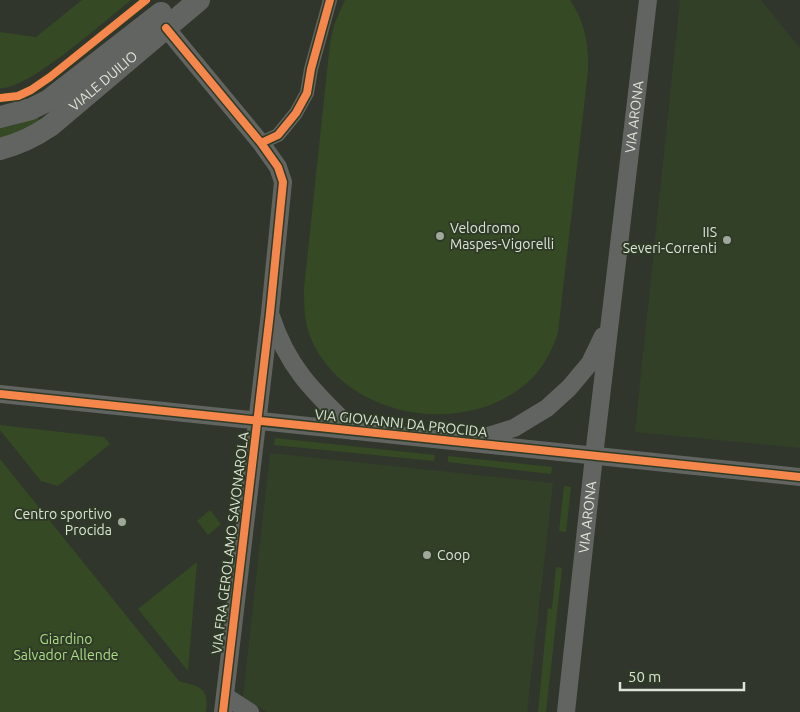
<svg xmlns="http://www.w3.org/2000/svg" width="800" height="712" font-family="Ubuntu,sans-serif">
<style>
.built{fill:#324028}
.green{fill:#354a24}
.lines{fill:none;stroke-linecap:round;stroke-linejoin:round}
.pedestrian{stroke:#616460;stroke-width:14}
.minor{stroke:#616460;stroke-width:18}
.tertiary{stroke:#616460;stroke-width:22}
.cycleway-casing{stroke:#2f3b26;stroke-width:11}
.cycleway{stroke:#f5874c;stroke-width:8}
.poi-dot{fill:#a0a79b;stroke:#2f3b26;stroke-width:2}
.labels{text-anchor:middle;stroke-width:4;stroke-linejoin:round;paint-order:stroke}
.street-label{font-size:14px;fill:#dce4d7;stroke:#2f3b26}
.poi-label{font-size:14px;fill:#dce4d7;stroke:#2f3b26;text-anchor:start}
.park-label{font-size:14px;fill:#abdc87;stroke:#2f3b26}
</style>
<rect width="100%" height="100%" fill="#30362b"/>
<path class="built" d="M680,0H761L800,48V448L635,432Z
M270,453L553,483L527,712H267L243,697Z"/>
<path class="green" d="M82,0H131C107,19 27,91 0,88V32L36,37Z
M345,0H570C585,22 589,45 588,71L558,332C553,348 546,363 535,375C474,441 343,421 310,336C304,321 304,304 304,288L330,43L334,25Z
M38,117L40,121L0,140V128L12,126Z
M0,425L104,437L110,444L58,486L41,481L0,430Z
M275,438L435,455L434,461L274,445Z
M448,456L552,467L551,474L448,462Z
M0,459L179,681C200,687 209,687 206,712H0Z
M564,486L571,487L566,532L559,531Z
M210,510L221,524L208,535L197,521Z
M197,562L188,671L138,609Z
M556,567L562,568L546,712H538L548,608L552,609Z"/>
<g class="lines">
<path class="pedestrian" d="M261,143L278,135L296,113L307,93L311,69L330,0"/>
<g class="minor">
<path d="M166,28L261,143L278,167L283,182L270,313L223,712"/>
<path d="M271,316C288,369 316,394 354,431"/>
<path d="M0,394L800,477"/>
<path d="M475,440L514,428L547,408L569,388L590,363L603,336"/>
<path d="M225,696L250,712"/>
<path id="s1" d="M566,712L594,456L648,0"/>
</g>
<g class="tertiary">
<path d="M0,117L31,109L49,100L161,13"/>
<path id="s2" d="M0,149C19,144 34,137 50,126L199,0"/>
</g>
<g class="cycleway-casing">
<path id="cycleway" d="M166,28L261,143L278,167L283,182L270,313L223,712
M0,98L18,96L31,90L50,77L146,0
M261,143L278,135L296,113L307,93L311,69L330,0
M0,394L800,477"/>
</g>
<use href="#cycleway" class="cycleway"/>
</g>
<g class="poi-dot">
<circle cx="440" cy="236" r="5"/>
<circle cx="727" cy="240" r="5"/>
<circle cx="122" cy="522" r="5"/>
<circle cx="427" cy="555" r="5"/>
</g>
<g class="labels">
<g class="street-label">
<text dy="5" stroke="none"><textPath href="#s2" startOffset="125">VIALE DUILIO</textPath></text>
<text dy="5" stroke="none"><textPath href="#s1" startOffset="599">VIA ARONA</textPath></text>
<text transform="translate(401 423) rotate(6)" y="5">VIA GIOVANNI DA PROCIDA</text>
<text dy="5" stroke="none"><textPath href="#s1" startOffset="196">VIA ARONA</textPath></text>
<text transform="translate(230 543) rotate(-83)" y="5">VIA FRA GEROLAMO SAVONAROLA</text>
</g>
<g class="poi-label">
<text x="450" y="233">Velodromo<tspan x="450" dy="16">Maspes-Vigorelli</tspan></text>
<text x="717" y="237" text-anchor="end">IIS<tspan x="717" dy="16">Severi-Correnti</tspan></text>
<text x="112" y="519" text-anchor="end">Centro sportivo<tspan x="112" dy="16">Procida</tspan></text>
<text x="437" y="560">Coop</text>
</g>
<g class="park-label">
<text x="66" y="644">Giardino<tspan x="66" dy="16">Salvador Allende</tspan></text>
</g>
</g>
<path d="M620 682v8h124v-8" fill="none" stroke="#dce4d7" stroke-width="2.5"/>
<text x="628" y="682" font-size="15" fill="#dce4d7" stroke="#2f3b26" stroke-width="4" paint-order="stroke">50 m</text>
</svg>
